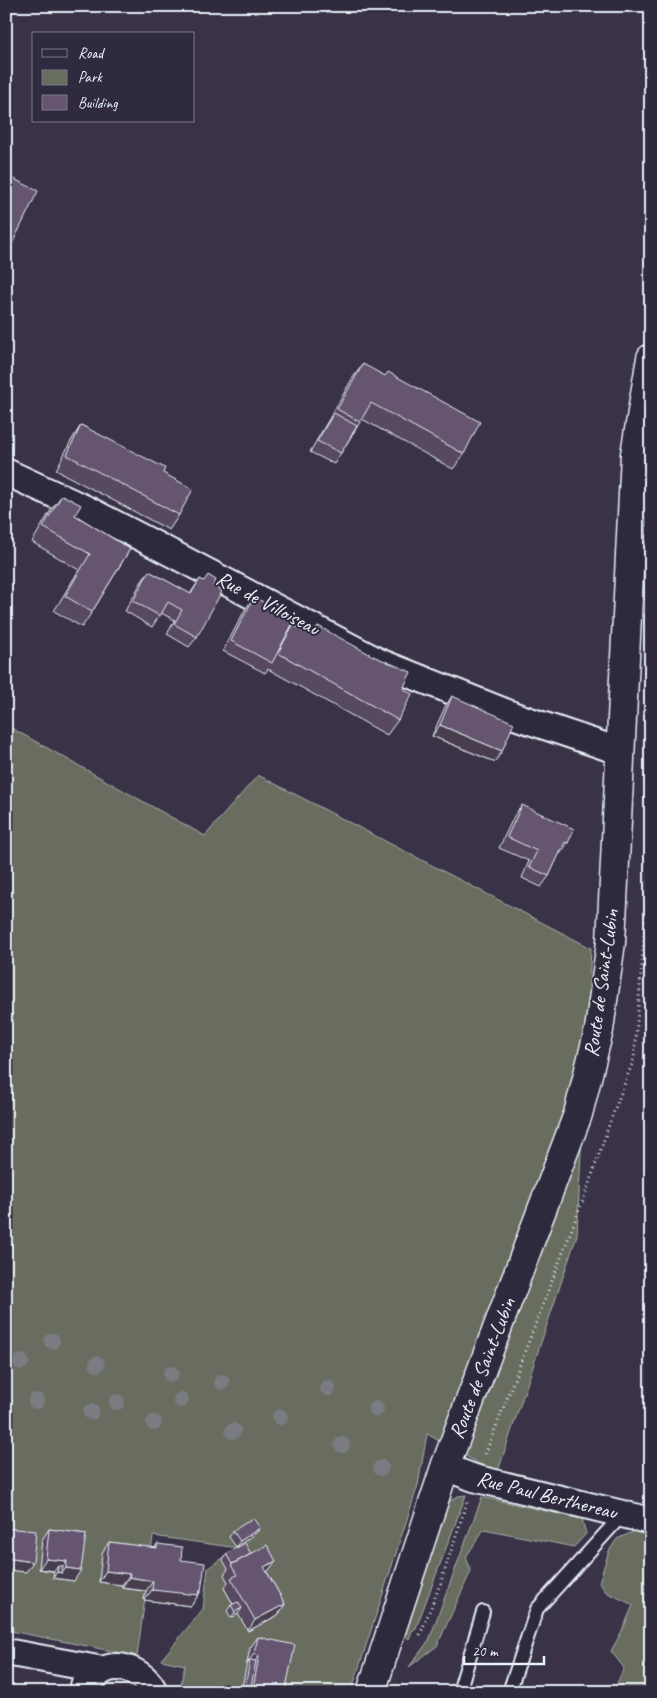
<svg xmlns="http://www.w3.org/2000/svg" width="657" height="1698" font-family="Caveat,sans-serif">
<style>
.green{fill:#676d5f;stroke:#a8afac;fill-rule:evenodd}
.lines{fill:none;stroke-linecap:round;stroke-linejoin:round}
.lane-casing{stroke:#e8f1f8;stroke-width:16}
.street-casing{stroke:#e8f1f8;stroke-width:30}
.secondary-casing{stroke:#e8f1f8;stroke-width:31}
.path{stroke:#e8f1f8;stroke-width:3;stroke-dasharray:1 4;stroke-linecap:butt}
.lane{stroke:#2f2a3d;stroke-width:12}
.street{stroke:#2f2a3d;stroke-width:26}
.secondary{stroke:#2f2a3d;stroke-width:28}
.tree{fill:#7a7b82}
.wall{fill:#574960;stroke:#e8f1f8}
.shaded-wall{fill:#473c4e;stroke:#e8f1f8}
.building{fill:#655570;stroke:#e8f1f8}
.labels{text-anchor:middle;stroke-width:4;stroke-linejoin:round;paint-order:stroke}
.street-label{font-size:21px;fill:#e8f1f8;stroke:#2f2a3d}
</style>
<rect width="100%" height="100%" fill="#3a3347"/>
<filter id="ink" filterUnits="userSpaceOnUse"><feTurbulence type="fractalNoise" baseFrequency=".02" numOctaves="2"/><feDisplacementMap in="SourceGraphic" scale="10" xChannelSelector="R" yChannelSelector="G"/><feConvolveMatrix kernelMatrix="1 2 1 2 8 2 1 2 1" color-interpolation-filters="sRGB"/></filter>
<g filter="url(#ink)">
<path class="green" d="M6,725L205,836L258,775L591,948L577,1235L497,1474L427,1434L418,1485L351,1692H280L247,1665L241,1692H179L185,1665L161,1660L203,1609L208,1568L238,1548L153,1536L150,1559L122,1585V1588L146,1591L137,1656L6,1630V1570L26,1572L6,1539ZM78,1545L54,1578V1572L39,1569ZM230,1572L248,1631L224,1588L230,1585Z
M466,1495L416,1628L412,1631L409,1639L403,1634L448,1502L458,1496Z
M482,1497L582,1519L586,1534L574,1547L484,1529L466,1557L471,1571L437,1646L409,1667L429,1640Z
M637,1530L651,1533V1692H613L624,1668L611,1651L623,1629L633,1605L606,1592L599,1582L609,1551L617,1539Z"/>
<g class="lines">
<g class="lane-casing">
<path id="lane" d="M459,1692L483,1612
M509,1692L537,1609L623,1514"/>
</g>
<g class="street-casing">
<path id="street" d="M6,472L88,510L173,554L379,662L515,716L619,751
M445,1467L474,1478L651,1521
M6,1652L103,1670
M83,1692L84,1686C90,1681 96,1675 102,1671C120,1660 147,1674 154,1692"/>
</g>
<g class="secondary-casing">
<path id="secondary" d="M371,1692L445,1467L578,1114L599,1030L611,942L635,454L651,358"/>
</g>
<path class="path" d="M485,1454L499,1419L588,1187L611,1119L634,1059L651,852
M420,1635L441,1582L467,1502"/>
<use href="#lane" class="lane"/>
<use href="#street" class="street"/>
<use href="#secondary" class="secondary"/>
</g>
<g class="tree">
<circle cx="52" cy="1341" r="8"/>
<circle cx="21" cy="1362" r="8"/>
<circle cx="97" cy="1364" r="8"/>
<circle cx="171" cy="1374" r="8"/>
<circle cx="222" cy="1382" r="8"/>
<circle cx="328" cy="1388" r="8"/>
<circle cx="181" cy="1400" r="8"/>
<circle cx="36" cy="1401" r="8"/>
<circle cx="117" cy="1402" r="8"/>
<circle cx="376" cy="1409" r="8"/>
<circle cx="91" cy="1412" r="8"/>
<circle cx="280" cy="1417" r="8"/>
<circle cx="154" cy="1423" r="8"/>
<circle cx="233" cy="1431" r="8"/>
<circle cx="342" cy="1445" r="8"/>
<circle cx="381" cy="1468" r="8"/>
</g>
<path class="wall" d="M363,364L464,454L453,469L362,419L341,453L334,464L310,452L352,379Z
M81,425L163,473L179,515L169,530L56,470L71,441Z
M62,495L75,515L130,549L92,612L82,627L54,611L79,570L32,542L51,510Z
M149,571L190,594L200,579L213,586L197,637L189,647L167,634L175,620L161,613L152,627L125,611L142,581Z
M254,597L289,631L293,625L312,635L318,626L403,689L398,720L387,735L268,669L265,673L223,651L246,608Z
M452,696L495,762L432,736L445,707Z
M522,805L568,843L560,854L559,853L549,876L541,887L522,878L529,861L499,848L514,816Z
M260,1528L256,1533L236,1547L229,1537L233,1531Z
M49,1529L86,1534L74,1581L53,1578L54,1571L39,1569L42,1540Z
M109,1542L155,1548L157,1544L181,1560L201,1591L191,1606L144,1600L146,1591L122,1588V1585L99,1582L102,1553Z
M226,1554H251L276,1561L267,1572L285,1604L278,1615L248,1631L238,1614L231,1618L227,1611L231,1605L233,1604L224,1588L228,1582L224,1575L228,1569L223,1560Z
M258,1637L285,1692H241L250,1648Z"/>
<path class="shaded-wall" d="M440,725L502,751L495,762L432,736Z
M260,1528L256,1533L236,1547L240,1541Z
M6,1558L33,1562L26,1572L6,1570Z
M46,1559L67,1561L59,1572L58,1566L54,1571L39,1569Z
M276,1561L268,1571L257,1577L264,1567Z
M66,1568L81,1570L74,1581L53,1578L57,1572L62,1573Z
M106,1571L130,1574L122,1585L99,1582Z
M129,1577L153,1581L146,1591L122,1588Z
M152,1590L199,1591H201L191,1606L144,1600Z
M285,1604L278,1615L248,1631L255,1620Z
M242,1608L238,1614L231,1618L235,1612Z
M254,1654L259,1656L252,1666L250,1660L246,1665Z
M253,1689L265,1692H251Z"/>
<path class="building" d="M6,175L38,191L8,252H6Z
M363,364L385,376L388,372L480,422L464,454L371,403L360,422L337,409Z
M334,413L357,426L341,453L317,441Z
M81,425L165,468L163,473L193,489L179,515L67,455Z
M62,495L81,505L75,515L130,549L92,612L65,596L90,554L43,527Z
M149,571L191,594L200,579L204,581L208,575L216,580L213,586L222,591L197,637L174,624L182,610L168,602L160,616L133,601Z
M254,597L295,619L272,663L231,641Z
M293,625L313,636L318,626L373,656L411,672L403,689L412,694L398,720L278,653Z
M452,696L514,723L502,751L440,725Z
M522,805L574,829L568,843L565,842L549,876L529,867L537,851L507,837Z
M253,1518L260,1528L240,1541L233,1531Z
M6,1528L36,1531L33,1562L6,1558Z
M49,1529L86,1534L81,1570L66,1568L67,1561L46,1559Z
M109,1542L157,1548V1544L182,1547L181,1560L205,1563L201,1591H199L198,1595L152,1590L153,1581L129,1577L130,1574L106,1571Z
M245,1543L251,1554L232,1564L226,1554Z
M267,1545L276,1561L264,1567L285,1604L255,1620L231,1578L237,1575L231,1565Z
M58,1566H63L62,1573L57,1572Z
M238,1602L242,1608L235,1612L231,1605Z
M258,1637L295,1645L285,1692H265L253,1689L259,1656L254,1654Z
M250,1660L256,1661L250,1692H244Z"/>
</g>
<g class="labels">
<g class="street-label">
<text transform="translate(268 603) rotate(28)" y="7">Rue de Villoiseau</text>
<text transform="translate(601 983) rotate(-82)" y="7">Route de Saint-Lubin</text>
<text transform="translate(482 1368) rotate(-69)" y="7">Route de Saint-Lubin</text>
<text transform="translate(547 1495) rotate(14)" y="7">Rue Paul Berthereau</text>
</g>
</g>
<rect width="657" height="1698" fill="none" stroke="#2f2a3d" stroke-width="25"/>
<rect x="12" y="12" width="632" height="1673" fill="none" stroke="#e8f1f8" stroke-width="2" filter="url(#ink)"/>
<rect x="32" y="32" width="162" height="90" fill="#2f2a3d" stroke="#797a88"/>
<rect x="42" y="49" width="25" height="8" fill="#2f2a3d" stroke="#797a88"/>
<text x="78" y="58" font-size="15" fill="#e8f1f8">Road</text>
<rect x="42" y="70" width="25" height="15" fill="#676d5f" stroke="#797a88"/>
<text x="78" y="82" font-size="15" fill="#e8f1f8">Park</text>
<rect x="42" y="95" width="25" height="15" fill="#655570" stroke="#797a88"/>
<text x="78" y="108" font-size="15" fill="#e8f1f8">Building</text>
<path d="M464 1656v8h80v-8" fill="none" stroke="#e8f1f8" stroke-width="2.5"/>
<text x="472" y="1656" font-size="15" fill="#e8f1f8" stroke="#2f2a3d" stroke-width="4" paint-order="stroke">20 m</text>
</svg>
